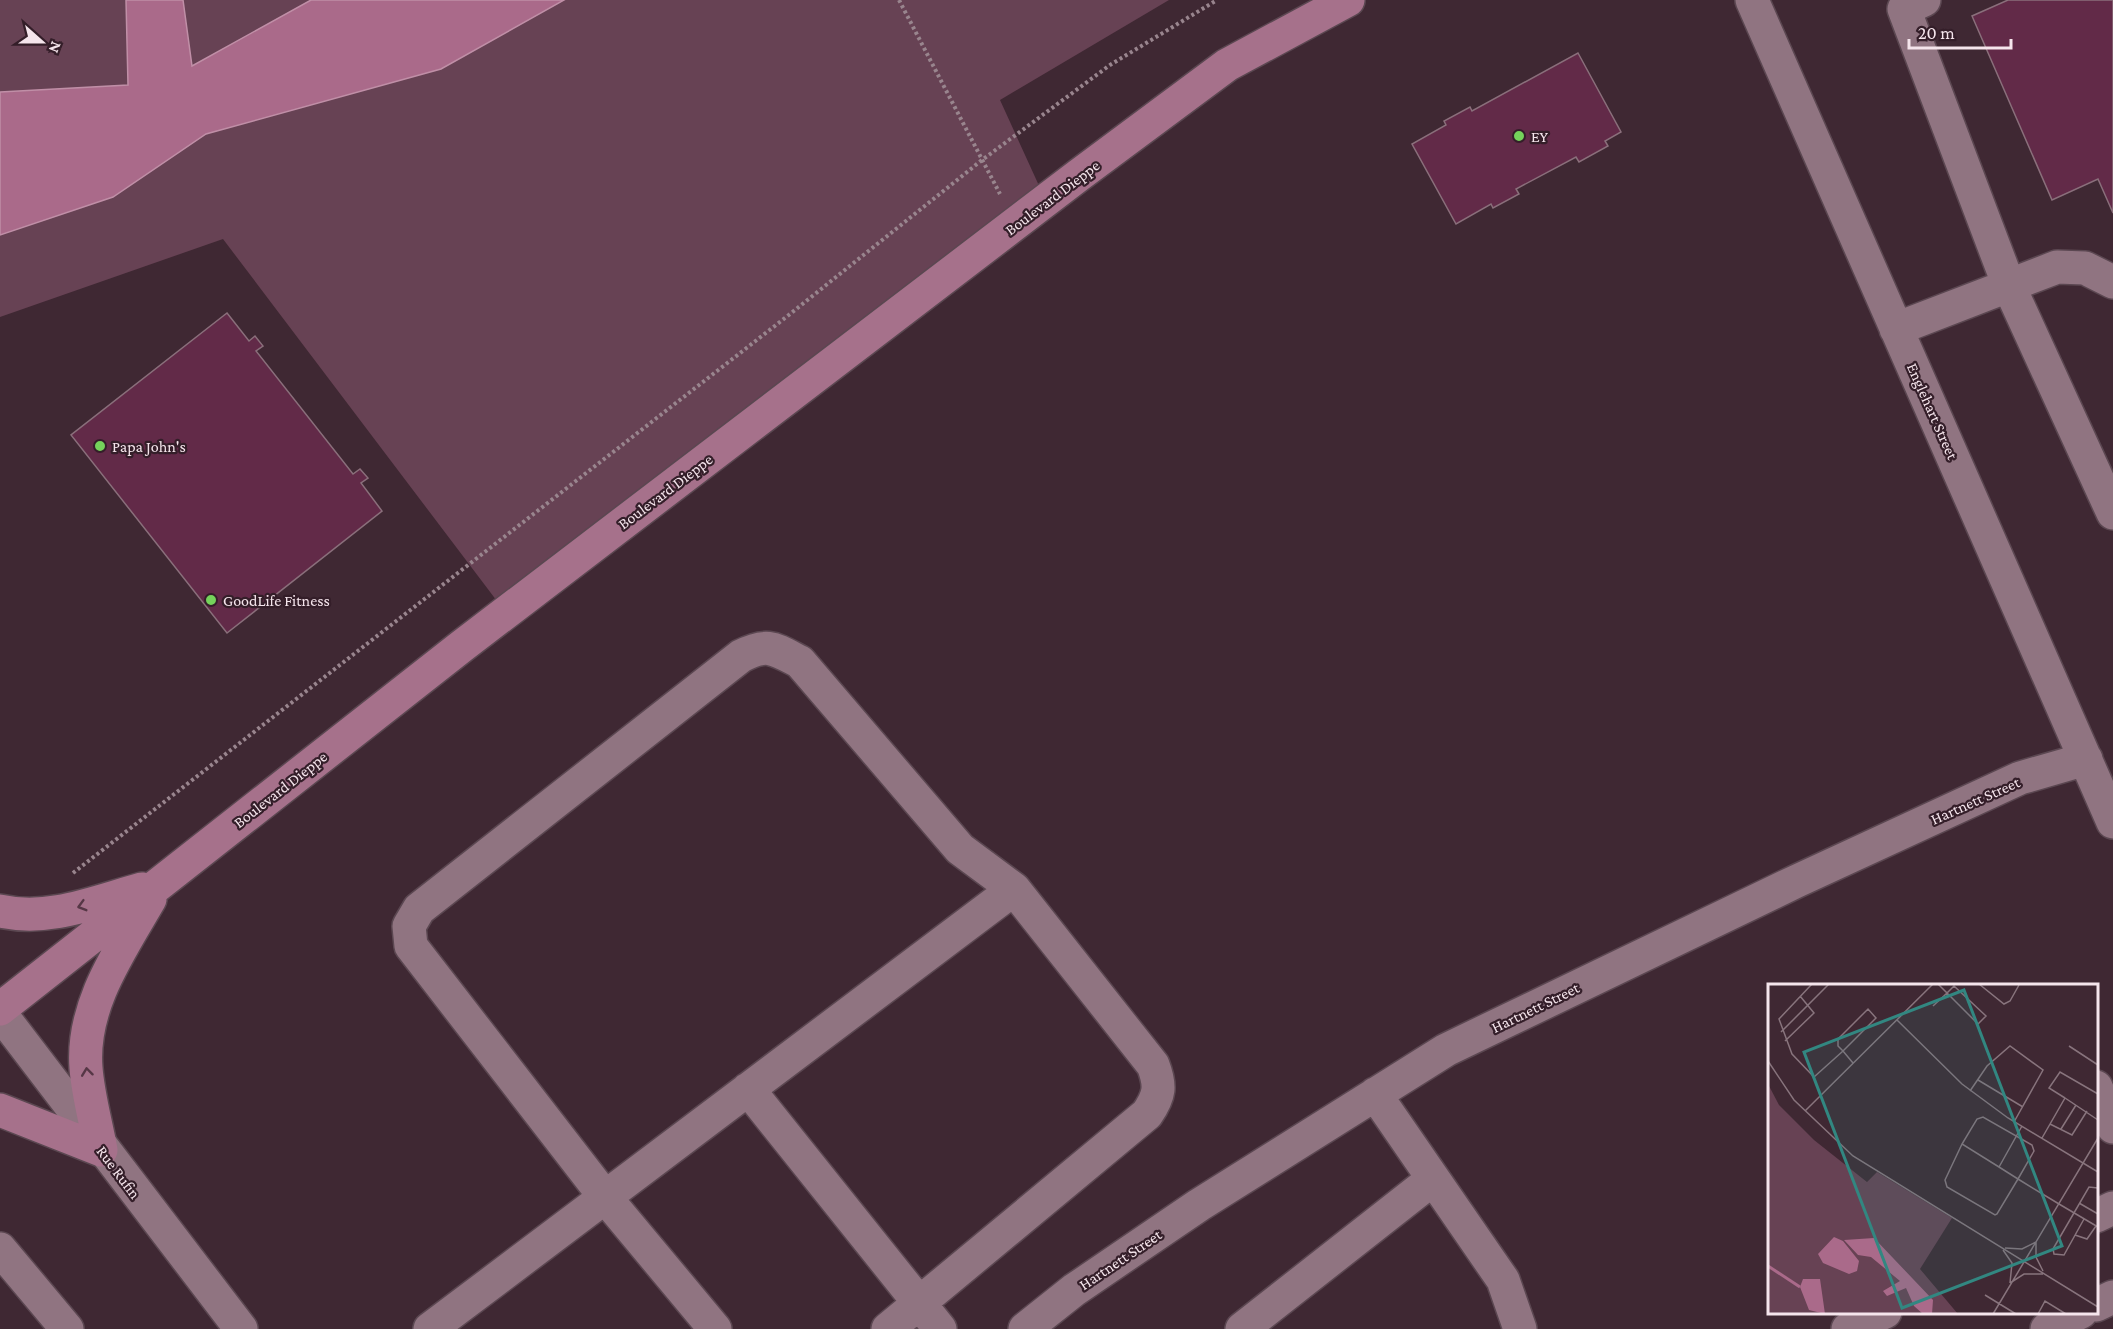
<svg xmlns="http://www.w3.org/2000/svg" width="2113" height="1329" font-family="'Crimson Pro',serif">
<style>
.green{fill:#674254}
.water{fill:#aa6a8a;stroke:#c08fa7;stroke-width:1.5}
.building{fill:#622a48;stroke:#8a6f7b;stroke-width:1.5}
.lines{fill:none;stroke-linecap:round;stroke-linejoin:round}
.minor-casing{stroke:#5b4751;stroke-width:36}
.major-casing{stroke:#5b4751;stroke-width:36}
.path{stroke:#99858e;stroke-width:4;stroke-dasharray:3 3;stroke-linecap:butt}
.minor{stroke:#907481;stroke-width:33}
.major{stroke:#a6718b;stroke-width:33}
.oneway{stroke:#563746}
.poi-dot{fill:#75d25b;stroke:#341e29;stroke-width:2}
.labels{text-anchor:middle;stroke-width:4.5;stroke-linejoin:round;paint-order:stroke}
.poi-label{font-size:16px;fill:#f5e5ec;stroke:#341e29;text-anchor:start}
.street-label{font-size:16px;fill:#f5e5ec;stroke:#341e29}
.inset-river{fill:none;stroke:#aa6a8a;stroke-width:3}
.inset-road{fill:none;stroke:#88747d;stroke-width:1.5}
.view{fill:#328781;fill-opacity:0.15;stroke:#328781;stroke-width:3}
.inset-edge{fill:none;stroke:#f5e5ec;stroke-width:3}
</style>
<rect width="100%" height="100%" fill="#3f2833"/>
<path class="green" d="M0,0H1169L1000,100L1046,201L506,613L223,239L0,317Z"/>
<path class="water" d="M126,0H183L192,66L311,0H564L441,69L206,134L113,197L0,235V92L128,85Z"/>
<path class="building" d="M2008,0H2113V213L2098,179L2052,200L1972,16Z
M1578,53L1621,132L1605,141L1608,146L1579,162L1576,157L1516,189L1519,194L1493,208L1491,204L1456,224L1412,144L1446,125L1444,121L1470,107L1472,111Z
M227,313L249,341L255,336L263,346L256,351L353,474L360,469L368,478L361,483L382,511L227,633L71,435Z"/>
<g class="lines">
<g class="minor-casing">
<path id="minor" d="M1752,0L2113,822
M1924,0L1904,9L2009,286L2113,513
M1896,329L2057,267L2085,268L2113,282
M0,1013L241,1329
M2096,1087L2113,1127
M748,1089L940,1329
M1375,1094L1503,1280L1520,1329
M2096,1216L2113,1208
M0,1249L67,1329
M2096,1305L2113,1297
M430,1329L1014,889
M715,1329L605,1197L411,946L409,926L419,909L741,656C768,642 775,649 800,662L960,849L1014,889L1153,1065C1161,1086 1160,1095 1147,1114L888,1329
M1025,1329L1074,1290L1199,1205L1446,1050L1797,881L2020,778L2086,759
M1242,1329L1433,1179
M1848,1329L1885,1312
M2047,1329L2081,1312"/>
</g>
<g class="major-casing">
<path id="major" d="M0,911C49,922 95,902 142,889
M0,1009L462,646L1079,175L1227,65L1348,0
M0,1110L101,1150
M101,1150C96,1123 88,1095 86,1068C81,1006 120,951 150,899"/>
</g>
<path class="path" d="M899,0L1000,194
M73,873L785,318L982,160L1110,65L1217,0"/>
<use href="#minor" class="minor"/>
<use href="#major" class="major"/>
</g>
<defs><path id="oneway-chevron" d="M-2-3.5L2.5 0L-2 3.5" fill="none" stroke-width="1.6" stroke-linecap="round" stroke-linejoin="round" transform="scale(1.5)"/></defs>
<g class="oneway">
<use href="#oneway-chevron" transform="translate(82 906) rotate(164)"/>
<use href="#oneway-chevron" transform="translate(87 1072) rotate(-97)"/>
</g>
<g class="poi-dot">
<circle cx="1519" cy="136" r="6"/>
<circle cx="100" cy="446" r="6"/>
<circle cx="211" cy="600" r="6"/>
</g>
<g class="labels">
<g class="poi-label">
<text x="1531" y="142">EY</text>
<text x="112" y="452">Papa John's</text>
<text x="223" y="606">GoodLife Fitness</text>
</g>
<g class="street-label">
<text transform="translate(1052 197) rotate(-37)" y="6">Boulevard Dieppe</text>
<text transform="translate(1933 411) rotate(66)" y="6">Englehart Street</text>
<text transform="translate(665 491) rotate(-37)" y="6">Boulevard Dieppe</text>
<text transform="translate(280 789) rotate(-38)" y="6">Boulevard Dieppe</text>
<text transform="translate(1975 800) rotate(-24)" y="6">Hartnett Street</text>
<text transform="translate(1535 1007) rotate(-26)" y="6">Hartnett Street</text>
<text transform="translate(119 1172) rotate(53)" y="6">Rue Rufin</text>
<text transform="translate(1120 1259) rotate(-34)" y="6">Hartnett Street</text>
</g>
</g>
<g transform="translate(1768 984)">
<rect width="330" height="330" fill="#3f2833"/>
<path d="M0,100L11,121L46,156L99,198L109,188L184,234L152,285L190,330H0Z" fill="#674254"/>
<path d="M66,253L75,257L91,277L89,287L81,290L55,279L50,270ZM106,254L165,316L164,330H155L146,322L138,304L119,312L115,307L132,297L103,273L90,271L76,256ZM35,295H52L57,330L41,326L32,303Z" fill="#aa6a8a"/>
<path class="inset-river" d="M0,282L32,303"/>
<path class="inset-road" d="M44,0L11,35L24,70L46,93L75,67L108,34L100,25L70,55V62L75,67L85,79M211,0L236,20L242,17L251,1M165,22L179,9L186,2L218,32L210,40L170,0M129,36L194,100L240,134L330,188M13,48L61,0M17,57L46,29L32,12M301,62L330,81M0,77L26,116L85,172L330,323M210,96L255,123M202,107L219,82L242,62L275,86L246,138M297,114L281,104L292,88L330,110M37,127L165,0M282,140L304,151L319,127M293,145L308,121M274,154L297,114L330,136M194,160L177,196L179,203L227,231L229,230L250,195L266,167L264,161L215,133L209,135L194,160L231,183L250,195L291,220L330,243M231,183L254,142M311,219L330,230M316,235L296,271L286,270L285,265L321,203L330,204M307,251L319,255L328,242M268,258V273L275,287M237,264L254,265L268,258M235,266L244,279L242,299M242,299L256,290H275M217,311L248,330M225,330L330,154M270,330L277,317L298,330"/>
<path class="view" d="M196,6L294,262L134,324L36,68Z"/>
<rect width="330" height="330" class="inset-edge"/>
</g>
<g transform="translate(42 42) rotate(111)" stroke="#341e29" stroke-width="4.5" paint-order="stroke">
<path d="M0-4.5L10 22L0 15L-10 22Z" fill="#f5e5ec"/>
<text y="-9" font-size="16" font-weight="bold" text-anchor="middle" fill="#f5e5ec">N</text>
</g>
<path d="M1909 39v9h102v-9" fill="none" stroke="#f5e5ec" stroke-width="3"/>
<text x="1918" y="39" font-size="18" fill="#f5e5ec" stroke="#341e29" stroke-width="4.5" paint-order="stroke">20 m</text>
</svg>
